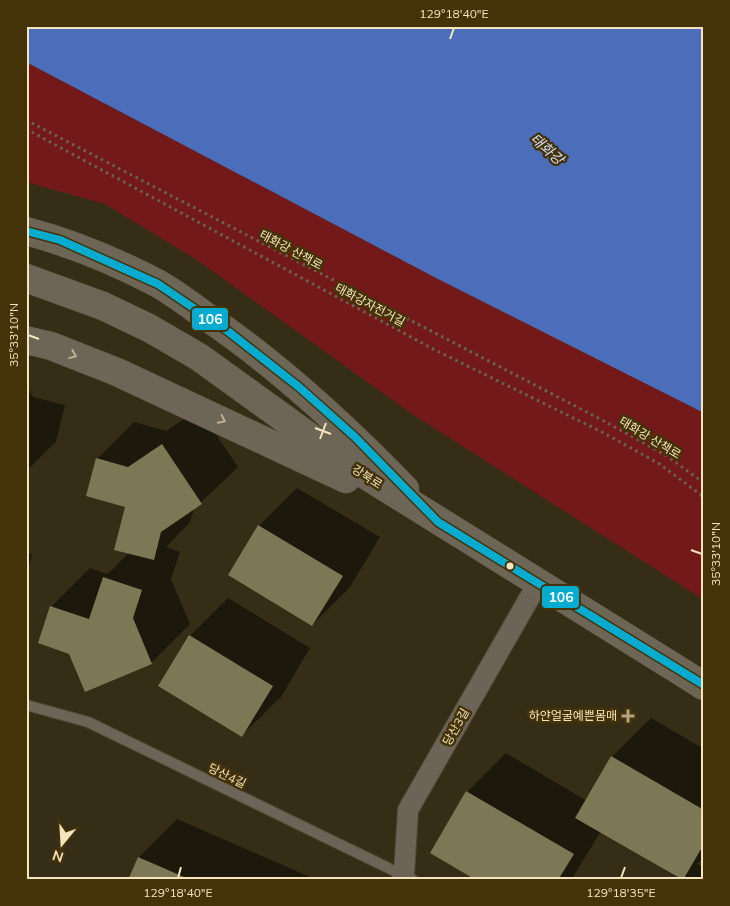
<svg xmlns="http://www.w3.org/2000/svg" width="730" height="906" font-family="Mulish,'Noto Sans KR',sans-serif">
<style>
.green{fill:#731919}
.water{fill:#4c6dba}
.shadow{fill:#0007}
.building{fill:#7c7755}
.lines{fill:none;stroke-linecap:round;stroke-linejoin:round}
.lane-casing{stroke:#524934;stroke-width:12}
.street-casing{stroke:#524934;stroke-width:22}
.secondary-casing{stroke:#524934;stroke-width:29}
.primary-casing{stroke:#524934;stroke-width:29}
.path{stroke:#696354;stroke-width:3;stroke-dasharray:2.5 4;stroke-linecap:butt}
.lane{stroke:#6b6457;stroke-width:10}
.street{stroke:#6b6457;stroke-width:20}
.secondary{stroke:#6d6555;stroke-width:28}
.primary{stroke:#6c6351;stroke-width:28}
.bus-1-casing{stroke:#443308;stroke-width:11}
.bus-1{stroke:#06acd0;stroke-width:8}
.oneway{stroke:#bfb195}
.ticks{fill:none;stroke:#f6e4bf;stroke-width:2}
.bus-dot{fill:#f6e4bf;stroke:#443308;stroke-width:2}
.poi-dot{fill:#b3a484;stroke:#443308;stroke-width:2}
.labels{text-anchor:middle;stroke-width:5;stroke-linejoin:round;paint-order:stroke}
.street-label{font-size:12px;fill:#f6e4bf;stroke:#443308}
.poi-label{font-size:12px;fill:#f6e4bf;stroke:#443308;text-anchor:end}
.water-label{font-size:14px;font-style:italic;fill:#d6e1f8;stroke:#443308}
.line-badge{stroke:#443308;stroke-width:2}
.badge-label{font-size:14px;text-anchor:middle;font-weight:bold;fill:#fff}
.neatline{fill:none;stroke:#f6e4bf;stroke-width:2}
.ticks-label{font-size:12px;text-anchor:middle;fill:#f6e4bf}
</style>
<rect width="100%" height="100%" fill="#362d16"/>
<path class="green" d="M26,62L436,278L704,413V600L412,414L197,260L105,204L26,182Z"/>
<path class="water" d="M26,26H704V413L436,278L26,62Z"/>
<path class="shadow" d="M26,385L33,397L65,405L56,442L26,471Z
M199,409L238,467L194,509L190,522L166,547L180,552L171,579L190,624L151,663L51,607L90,568L107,574L129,553L127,506L97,459L134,422L166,431Z
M297,488L380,537L350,587L312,625L259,526Z
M26,553L32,554L26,578Z
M228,598L310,648L281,697L242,735L190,636Z
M651,718L704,749V857L697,864L704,868V880H681L601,831L571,880H479L467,792L506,753L587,801L612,757Z
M177,819L317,880H129L139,857Z"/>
<path class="building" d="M162,444L202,504L161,532L154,560L114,550L125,507L86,496L96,458L128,467Z
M258,525L343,576L312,626L228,575Z
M103,577L142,590L133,618L152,664L85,692L69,654L38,643L50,606L89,619Z
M189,635L273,686L242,737L158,686Z
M611,756L704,810V844L683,880L575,818Z
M466,791L574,854L558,880H476L430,853Z
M138,857L191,880H128Z"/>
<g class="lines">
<g class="lane-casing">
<path id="lane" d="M26,705L88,722L413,880"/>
</g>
<g class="street-casing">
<path id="street" d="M402,880L404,875L408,810L538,583"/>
</g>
<g class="secondary-casing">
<path id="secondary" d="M26,231C71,243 115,261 157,283C173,292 189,304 204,315C278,365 343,425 405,489
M26,278L103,306L149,328L199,357L343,461L704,686
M26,340L51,346L117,372L346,479"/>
</g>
<g class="primary-casing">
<path id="primary" d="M702,685H704"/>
</g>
<path class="path" d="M26,120L604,421L667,456L704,483
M26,129L435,350L602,432L658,463L704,497"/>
<use href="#lane" class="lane"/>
<use href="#street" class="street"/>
<use href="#secondary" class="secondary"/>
<use href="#primary" class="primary"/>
<g class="bus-1-casing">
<path id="bus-1" d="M26,231L60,240L158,284L229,332L299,387L355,437L438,522L704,685"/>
</g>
<use href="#bus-1" class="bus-1"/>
</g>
<defs><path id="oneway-chevron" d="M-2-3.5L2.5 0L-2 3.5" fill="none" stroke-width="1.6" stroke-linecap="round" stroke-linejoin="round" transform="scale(1.25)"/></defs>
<g class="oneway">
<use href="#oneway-chevron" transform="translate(73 355) rotate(22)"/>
<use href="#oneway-chevron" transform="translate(222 420) rotate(26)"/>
</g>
<path class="ticks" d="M450,39L454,28M28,335L39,339M315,428L331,434M320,439L326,423M691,550L702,554M178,878L181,867M621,878L625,867"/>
<circle class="bus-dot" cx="510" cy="566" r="4.5"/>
<path class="poi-dot" d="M625.5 708.5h5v5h5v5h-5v5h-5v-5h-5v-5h5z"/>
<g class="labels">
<g class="street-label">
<text transform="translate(291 250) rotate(28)" y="4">태화강 산책로</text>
<text transform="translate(370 305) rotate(28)" y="4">태화강자전거길</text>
<text transform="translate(650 438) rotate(31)" y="4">태화강 산책로</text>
<text transform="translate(367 477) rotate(33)" y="4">강북로</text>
<text transform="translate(456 727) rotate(-60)" y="4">당산3길</text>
<text transform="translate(227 776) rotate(26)" y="4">당산4길</text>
</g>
<g class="poi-label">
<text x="617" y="720">하얀얼굴예쁜몸매</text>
</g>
<g class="water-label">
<text transform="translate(547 149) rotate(41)" y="5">태화강</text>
</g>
</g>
<g class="line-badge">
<rect x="191" y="307" width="38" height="24" rx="5" fill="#06acd0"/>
<rect x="541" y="585" width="39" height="24" rx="5" fill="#06acd0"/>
</g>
<g class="badge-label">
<text x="210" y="324">106</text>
<text x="561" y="602">106</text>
</g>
<rect width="730" height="906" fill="none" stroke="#443308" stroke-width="55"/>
<g transform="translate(62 844) rotate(198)" stroke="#443308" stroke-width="4" paint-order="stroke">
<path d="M0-4L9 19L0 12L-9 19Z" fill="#f6e4bf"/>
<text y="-8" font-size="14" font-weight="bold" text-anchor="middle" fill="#f6e4bf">N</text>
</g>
<rect x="28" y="28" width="674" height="850" class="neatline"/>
<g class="ticks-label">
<text x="454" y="18">129°18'40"E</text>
<text transform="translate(14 335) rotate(-90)" y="4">35°33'10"N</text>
<text transform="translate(716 554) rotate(-90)" y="4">35°33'10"N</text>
<text x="178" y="897">129°18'40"E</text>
<text x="621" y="897">129°18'35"E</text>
</g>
</svg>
